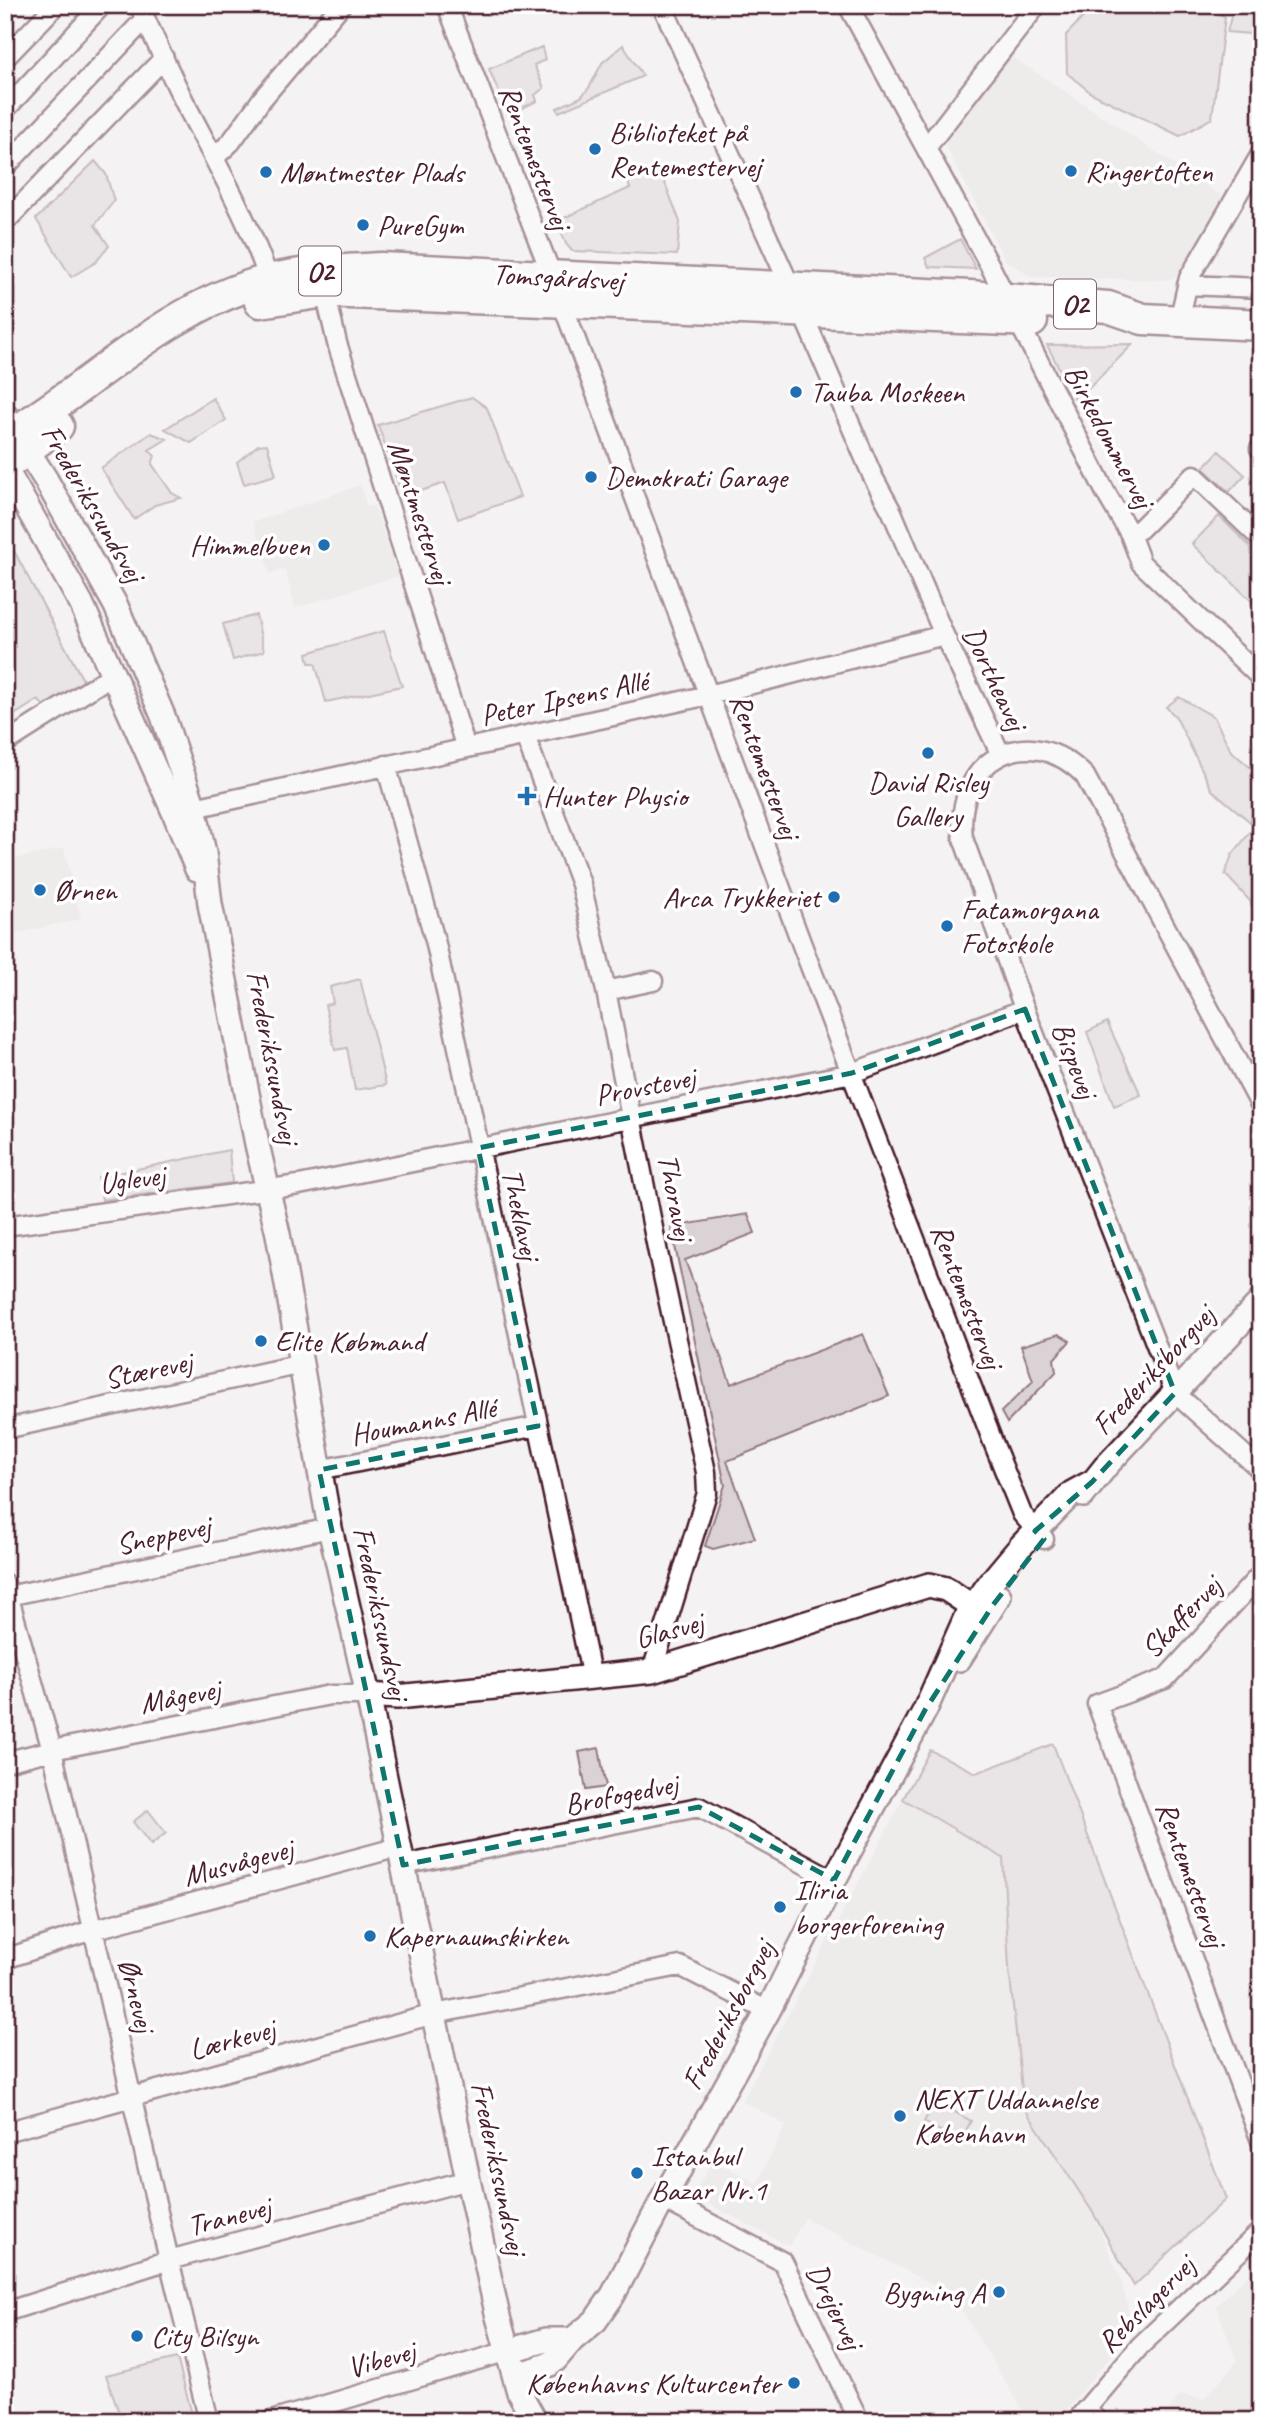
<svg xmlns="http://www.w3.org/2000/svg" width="1266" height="2426" font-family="Caveat,sans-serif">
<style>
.built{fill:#e7e2e3}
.green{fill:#dbd2d5;stroke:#927880;stroke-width:2}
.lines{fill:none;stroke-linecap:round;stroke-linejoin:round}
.minor-casing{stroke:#4a1f2b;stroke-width:23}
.tertiary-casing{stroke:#4a1f2b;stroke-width:28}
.primary-casing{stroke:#4a1f2b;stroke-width:35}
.minor{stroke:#fff;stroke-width:18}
.tertiary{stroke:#fff;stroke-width:23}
.primary{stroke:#fff;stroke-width:30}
.marked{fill:none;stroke:#0f766e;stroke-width:5;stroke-dasharray:14 9;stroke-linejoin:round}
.poi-dot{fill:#1f6fb2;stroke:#fff;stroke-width:2.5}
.labels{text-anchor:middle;stroke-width:7;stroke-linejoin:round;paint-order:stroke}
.shield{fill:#fff;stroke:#80626b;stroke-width:2}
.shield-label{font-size:28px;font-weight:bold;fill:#4a1f2b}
.poi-label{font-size:30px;fill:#4a1f2b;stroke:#fff;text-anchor:start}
.street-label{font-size:30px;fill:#4a1f2b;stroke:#fff}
</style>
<rect width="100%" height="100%" fill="#f4f2f2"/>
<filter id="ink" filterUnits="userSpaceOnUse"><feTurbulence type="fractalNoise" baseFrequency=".0143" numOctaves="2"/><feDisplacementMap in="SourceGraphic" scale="14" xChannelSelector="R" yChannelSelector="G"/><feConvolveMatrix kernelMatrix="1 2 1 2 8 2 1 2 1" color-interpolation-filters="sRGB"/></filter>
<g filter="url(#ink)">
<path class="built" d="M1010,55L1222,196L1177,278L1163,280L1032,277L1005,260L945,145Z
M361,485L367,507L374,505L398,576L295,608L285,569L270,573L253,522Z
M64,848L81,919L5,936V861Z
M903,1799L1003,1858L1009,1968L1024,2108L1092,2211L1121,2280L1133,2329L1057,2421H1029L965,2316L945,2287L941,2289L805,2218L789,2246L699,2199L697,2189L712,2160L757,2183L786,2125L742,2101Z
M1261,2262V2421H1159L1181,2395L1204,2399L1237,2361L1216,2306Z"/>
<path class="green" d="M1095,5H1210L1225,17L1212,118L1180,136L1091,93L1067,73L1066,35Z
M1234,5H1261V47L1251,34L1227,32Z
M623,45L643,76L559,112L557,108L581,97L589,88L602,63Z
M542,47L545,60L534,65L544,88L535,95L537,101L508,115L489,69Z
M95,161L106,174L114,201L95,225L109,246L96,262L71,277L36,219Z
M658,165L680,222L677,255L572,251L566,244L557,221L630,188L627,180Z
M960,239L976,269L929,267L925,258Z
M1133,344L1076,401L1047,345H1048Z
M472,397L487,408L520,497L458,519L445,483L403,497L378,425Z
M213,398L226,420L191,443L165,429Z
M151,433L167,439L149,450L155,456L152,464L172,493L181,498L155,505L134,519L101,468Z
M267,444L276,475L244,484L237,462L258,445Z
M1219,451L1245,475L1229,492L1203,468Z
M1219,516L1261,557V610L1192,544Z
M5,534L84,682L45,707L38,700L5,721Z
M256,615L264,651L233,660L223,624Z
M384,631L402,686L326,702L315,663H309L307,653Z
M1179,697L1214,717L1231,751L1257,773H1261V992V934L1250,901L1225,874L1232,855L1255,826L1212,790L1176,717L1166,707Z
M360,979L386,1085L355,1090L347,1048L335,1050L325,1005L333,1003L330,987Z
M1107,1022L1141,1095L1114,1106L1087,1032Z
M229,1150L232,1183L102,1200L98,1177Z
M748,1214L755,1233L685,1260L731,1384L863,1334L889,1396L727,1461L755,1538L713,1549L705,1546L725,1485L671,1227Z
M1059,1334L1070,1341L1054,1359L1056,1372L1007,1423L1001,1412L1033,1381L1021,1346Z
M1053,1744L1226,2199L1134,2286L1092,2211L1024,2108L1009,1968L1003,1858L903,1799L930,1750L976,1773Z
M599,1748L606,1787L586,1790L579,1752Z
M148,1810L166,1833L151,1845L133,1822Z
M935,2101L971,2121L960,2142L924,2122Z
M177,2358L192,2414L187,2421H122L106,2375Z"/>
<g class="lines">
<g class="minor-casing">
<path id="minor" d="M139,5C154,38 169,71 185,103C215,161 248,218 269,280
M447,5L552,276L802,945L993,1442L1022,1514L1044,1539
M662,5L791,288
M848,5L989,264L1107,495L1130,534L1141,563L1261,678
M5,58L56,5
M5,110L102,5
M926,148L1037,5
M215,157L231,142L262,99L341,5
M5,167L145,19
M5,222L164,58
M1187,285L1261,288
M325,292L337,343L466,748
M802,312L873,477L892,512L944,635L1001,755
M1179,321L1189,278L1261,154
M1260,449H1261
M1130,534L1140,529L1194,475L1258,536L1261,533
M525,736L581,884L606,991L658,1253L706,1472L707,1493L652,1671
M5,743L114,674
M386,765L436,944L592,1678
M194,808L709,695L944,635
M606,991L653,981
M1261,1106L1085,776C1029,718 953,760 963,838L1021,1000L1175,1393L1261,1470
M5,1226L299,1185L852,1073L1025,1009
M5,1429L302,1364
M319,1470L538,1426
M1261,1574L1165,1679L1097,1704L1261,2141
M5,1584L52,1750L169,2260L209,2421
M8,1596L330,1528
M5,1762L52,1750L330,1695H368
M403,1865L699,1807L834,1880
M5,1959L92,1930L399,1847
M5,2132L434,2014L680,1966L768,2011
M663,2199L783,2262L859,2421
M5,2312L169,2260L468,2180
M1085,2410L1099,2421
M271,2421L508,2351
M1076,2421L1140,2346L1261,2231"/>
</g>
<g class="tertiary-casing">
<path id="tertiary" d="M5,415L46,480L116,606L163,716L194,808L204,853L210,904L257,1144L278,1234L330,1528L368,1695L468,2180L498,2317L519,2392L535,2421
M5,468L81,603L174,812L197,869
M1083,1495L1106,1466L1261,1301
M959,1659L999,1596
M368,1695L397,1697L652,1671L929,1585L946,1589L973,1607
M508,2351L546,2340H572
M510,2361L515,2368L525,2373L550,2364L555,2360L572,2340L595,2321L613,2295L663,2199L768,2011L834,1880L925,1710L967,1615L990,1583L1021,1546L1072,1493L1092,1482"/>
</g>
<g class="primary-casing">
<path id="primary" d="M260,302L325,292L1032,321
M5,439C32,421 59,403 84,384C140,342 200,297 269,280C306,271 343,270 381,268L970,296L1108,307L1143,319L1261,325
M5,466L58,426"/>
</g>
<use href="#minor" class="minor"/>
<use href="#tertiary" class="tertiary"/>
<use href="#primary" class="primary"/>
</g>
</g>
<path d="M0 0H1266V2426H0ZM1025,1009L1175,1393L1092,1482L1035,1531L1044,1539L993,1605L925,1710L834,1880L699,1807L403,1865L319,1470L538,1426L478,1148L852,1073Z" fill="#f4f2f2" fill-opacity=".55" fill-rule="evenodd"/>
<path class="marked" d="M1025,1009L1175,1393L1092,1482L1035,1531L1044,1539L993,1605L925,1710L834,1880L699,1807L403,1865L319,1470L538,1426L478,1148L852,1073Z"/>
<g class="poi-dot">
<circle cx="595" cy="149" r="7"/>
<circle cx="1071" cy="171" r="7"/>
<circle cx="266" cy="172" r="7"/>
<circle cx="363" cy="225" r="7"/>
<circle cx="796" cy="392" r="7"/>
<circle cx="591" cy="477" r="7"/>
<circle cx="324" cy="545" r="7"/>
<circle cx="928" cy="753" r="7"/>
<path d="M523.5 785.5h7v7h7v7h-7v7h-7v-7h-7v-7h7z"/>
<circle cx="40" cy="890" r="7"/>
<circle cx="834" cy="897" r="7"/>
<circle cx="947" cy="926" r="7"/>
<circle cx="261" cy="1341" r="7"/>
<circle cx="780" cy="1907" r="7"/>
<circle cx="370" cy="1936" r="7"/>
<circle cx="900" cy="2116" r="7"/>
<circle cx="637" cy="2173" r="7"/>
<circle cx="999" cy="2292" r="7"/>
<circle cx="137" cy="2336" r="7"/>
<circle cx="794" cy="2383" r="7"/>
</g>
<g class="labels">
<g class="shield">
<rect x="299" y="246.5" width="42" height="49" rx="5"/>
<rect x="1054" y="279.5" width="42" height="49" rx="5"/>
</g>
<g class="shield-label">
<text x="320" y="281">O2</text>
<text x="1075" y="314">O2</text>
</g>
<g class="poi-label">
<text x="609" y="142">Biblioteket på<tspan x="609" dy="34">Rentemestervej</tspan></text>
<text x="1085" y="181">Ringertoften</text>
<text x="280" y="182">Møntmester Plads</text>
<text x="377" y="235">PureGym</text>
<text x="810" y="402">Tauba Moskeen</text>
<text x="605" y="487">Demokrati Garage</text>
<text x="310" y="555" text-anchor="end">Himmelbuen</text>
<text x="928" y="792" text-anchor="middle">David Risley<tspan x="928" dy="34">Gallery</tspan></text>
<text x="543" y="806">Hunter Physio</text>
<text x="54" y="900">Ørnen</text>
<text x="820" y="907" text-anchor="end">Arca Trykkeriet</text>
<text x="961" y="919">Fatamorgana<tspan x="961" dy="34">Fotoskole</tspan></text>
<text x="275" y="1351">Elite Købmand</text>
<text x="794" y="1900">Iliria<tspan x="794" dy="34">borgerforening</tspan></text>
<text x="384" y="1946">Kapernaumskirken</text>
<text x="914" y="2109">NEXT Uddannelse<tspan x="914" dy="34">København</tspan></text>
<text x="651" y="2166">Istanbul<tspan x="651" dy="34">Bazar Nr.1</tspan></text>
<text x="985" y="2302" text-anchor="end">Bygning A</text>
<text x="151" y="2346">City Bilsyn</text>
<text x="780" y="2393" text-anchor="end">Københavns Kulturcenter</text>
</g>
<g class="street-label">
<text transform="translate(535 157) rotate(69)" y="10">Rentemestervej</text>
<text transform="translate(558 277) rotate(3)" y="10">Tomsgårdsvej</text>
<text transform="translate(1109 436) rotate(62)" y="10">Birkedommervej</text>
<text transform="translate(93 503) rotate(60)" y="10">Frederikssundsvej</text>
<text transform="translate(420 512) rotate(72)" y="10">Møntmestervej</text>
<text transform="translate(995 678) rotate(65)" y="10">Dortheavej</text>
<text transform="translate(564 698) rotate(-12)" y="10">Peter Ipsens Allé</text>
<text transform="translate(765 766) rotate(70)" y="10">Rentemestervej</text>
<text transform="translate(273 1057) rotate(79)" y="10">Frederikssundsvej</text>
<text transform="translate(1075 1060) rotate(69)" y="10">Bispevej</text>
<text transform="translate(645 1086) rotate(-11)" y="10">Provstevej</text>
<text transform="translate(132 1179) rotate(-8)" y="10">Uglevej</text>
<text transform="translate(676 1197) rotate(79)" y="10">Thoravej</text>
<text transform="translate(521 1214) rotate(78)" y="10">Theklavej</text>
<text transform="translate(967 1296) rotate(69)" y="10">Rentemestervej</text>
<text transform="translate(148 1370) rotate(-12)" y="10">Stærevej</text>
<text transform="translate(1153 1370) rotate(-47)" y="10">Frederiksborgvej</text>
<text transform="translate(423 1421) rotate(-11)" y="10">Houmanns Allé</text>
<text transform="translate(163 1535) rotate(-12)" y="10">Sneppevej</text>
<text transform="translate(381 1613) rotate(78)" y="10">Frederikssundsvej</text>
<text transform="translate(1181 1617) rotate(-46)" y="10">Skaffervej</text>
<text transform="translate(669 1630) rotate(-15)" y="10">Glasvej</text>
<text transform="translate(180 1696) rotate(-11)" y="10">Mågevej</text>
<text transform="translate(621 1794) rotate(-11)" y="10">Brofogedvej</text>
<text transform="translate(238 1862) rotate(-15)" y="10">Musvågevej</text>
<text transform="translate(1191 1874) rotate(70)" y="10">Rentemestervej</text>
<text transform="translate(137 1995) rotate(76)" y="10">Ørnevej</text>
<text transform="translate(728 2015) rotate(-62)" y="10">Frederiksborgvej</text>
<text transform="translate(232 2039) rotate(-15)" y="10">Lærkevej</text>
<text transform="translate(499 2168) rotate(78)" y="10">Frederikssundsvej</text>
<text transform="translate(229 2216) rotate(-14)" y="10">Tranevej</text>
<text transform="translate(1146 2304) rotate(-45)" y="10">Rebslagervej</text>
<text transform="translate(835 2306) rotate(64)" y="10">Drejervej</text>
<text transform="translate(381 2359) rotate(-16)" y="10">Vibevej</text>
</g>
</g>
<rect width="1266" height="2426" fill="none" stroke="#fff" stroke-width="28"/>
<rect x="14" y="14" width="1238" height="2398" fill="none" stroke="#4a1f2b" stroke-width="2.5" filter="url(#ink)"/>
</svg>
